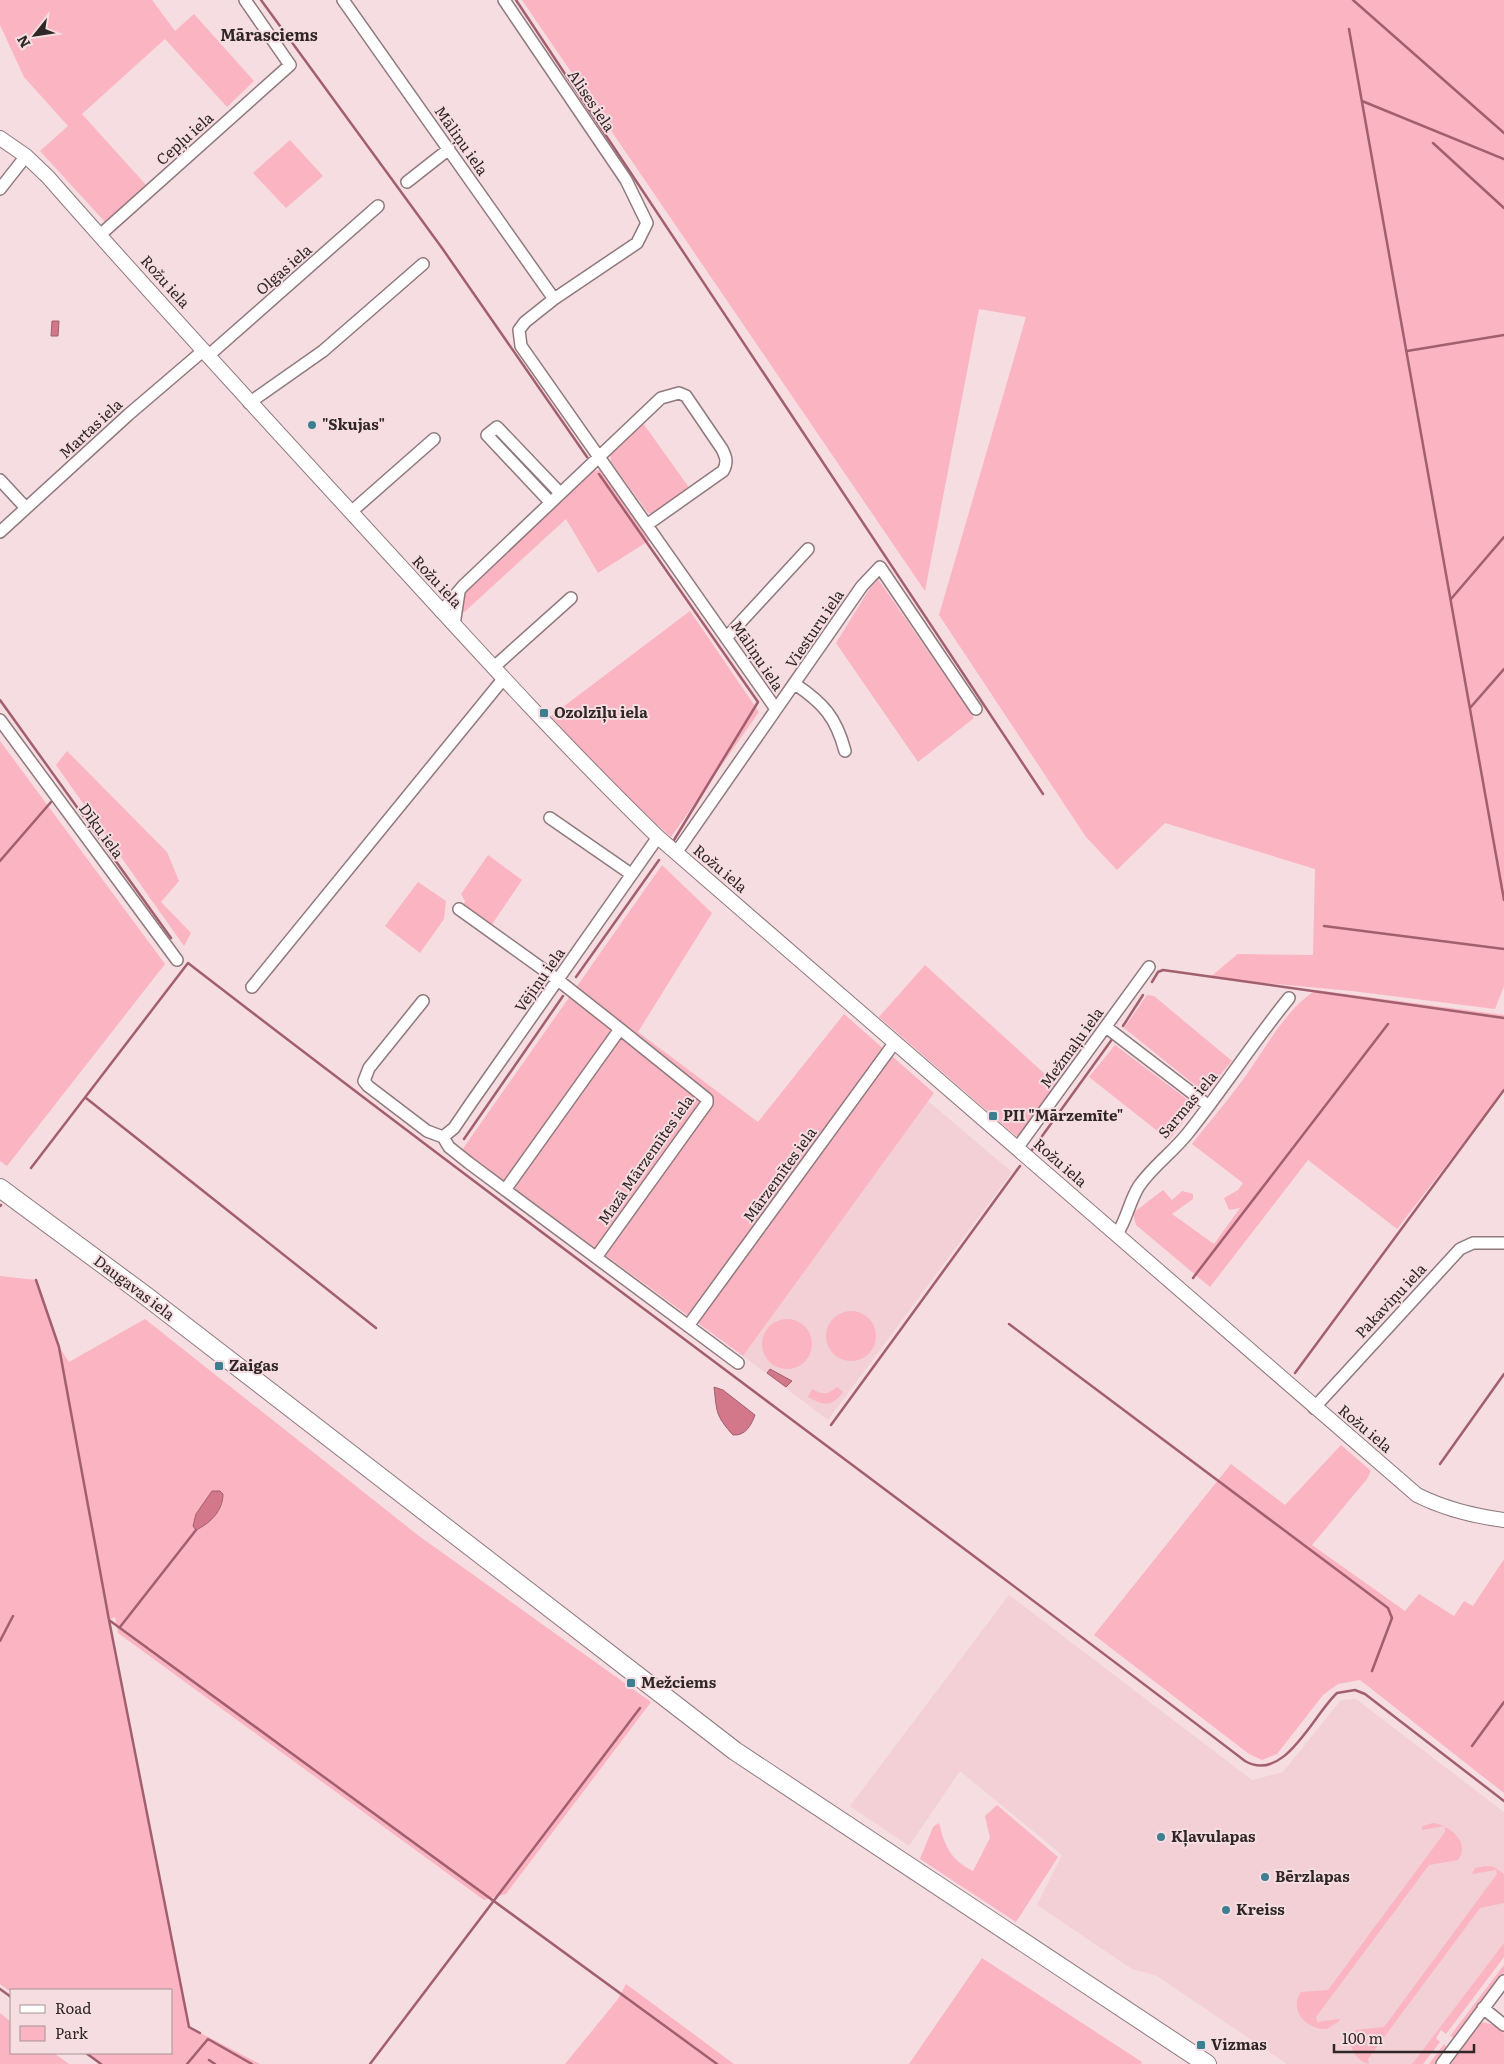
<svg xmlns="http://www.w3.org/2000/svg" width="1504" height="2064" font-family="Literata,serif">
<style>
.built{fill:#f2d0d6}
.green{fill:#fbb4c1}
.water{fill:#d3778b;stroke:#a25f6d}
.lines{fill:none;stroke-linecap:round;stroke-linejoin:round}
.stream{stroke:#a25f6d;stroke-width:2.5}
.minor-casing{stroke:#8f797c;stroke-width:14}
.tertiary-casing{stroke:#8f797c;stroke-width:16}
.primary-casing{stroke:#8f797c;stroke-width:20}
.minor{stroke:#fff;stroke-width:11}
.tertiary{stroke:#fff;stroke-width:14}
.primary{stroke:#fff;stroke-width:18}
.poi-dot{fill:#3d7f90;stroke:#f6dde1;stroke-width:2}
.labels{text-anchor:middle;stroke-width:4;stroke-linejoin:round;paint-order:stroke}
.street-label{font-size:15px;fill:#2f2627;stroke:#f6dde1}
.poi-label{font-size:15px;font-weight:bold;fill:#2f2627;stroke:#f6dde1;text-anchor:start}
.neighbourhood-label{font-size:16px;font-weight:bold;fill:#2f2627;stroke:#f6dde1}
</style>
<rect width="100%" height="100%" fill="#f6dde1"/>
<path class="built" d="M928,1101L1012,1172L828,1420L743,1356Z
M1009,1595L1252,1780L1283,1772L1341,1700L1356,1699L1504,1812V1943L1412,2064H1287L1157,1976L1132,1969L1037,1905L1062,1855L960,1771L909,1846L850,1806Z"/>
<path class="green" d="M0,0H152L175,31L194,14L254,81L227,107L165,39L82,114L147,186L106,223L40,151L68,126L24,77L0,25Z
M522,0H1504V986L1495,1009L1352,991L1209,978L1238,954L1313,955L1315,869L1165,823L1117,870L1086,837L939,615L1026,317L979,309L925,591Z
M290,140L323,176L286,208L253,173Z
M643,423L690,489L656,513H648L611,462L610,453Z
M600,470L650,540L598,573L566,519L460,616L458,614L467,589L592,471Z
M878,579L974,718L918,762L836,643L870,588Z
M690,611L759,712L671,837L606,778L551,716Z
M0,741L165,964L7,1166L0,1161Z
M67,751L167,852L179,881L161,902L191,933L184,946L56,765Z
M488,855L522,880L491,926L463,906L465,901L461,894Z
M662,865L712,913L638,1032L758,1122L844,1014L934,1093L743,1356L462,1150Z
M418,882L446,901L444,919L420,953L385,926Z
M925,965L1058,1086L1025,1133L1016,1136L879,1017Z
M1316,990L1504,1015V1090L1397,1229L1308,1160L1210,1287L1136,1225L1133,1213L1163,1190L1172,1200L1182,1191L1193,1194V1199L1172,1214L1214,1244L1240,1208L1229,1210L1224,1198L1238,1190L1243,1183L1192,1144C1210,1121 1230,1098 1247,1074C1267,1046 1286,1009 1316,990Z
M1147,995L1154,996L1232,1061L1205,1093L1124,1028Z
M1115,1045L1196,1106L1169,1140L1089,1077Z
M0,1276L36,1280L59,1347L69,1362L145,1319L419,1536L651,1702L506,1894L484,1900L118,1633L115,1617L109,1620L189,2027L260,2064H102L88,2053H171V1990H11V1992L0,1984Z
M826 1336a25 25 0 1 1 50 0a25 25 0 1 1-50 0Z
M762 1344a25 25 0 1 1 50 0a25 25 0 1 1-50 0Z
M837,1387L843,1392C832,1407 824,1406 808,1397L812,1389C823,1395 827,1395 837,1387Z
M1341,1445L1371,1471L1367,1479L1312,1545L1405,1611L1419,1594L1454,1616L1464,1601L1473,1606L1504,1559V1793L1360,1680L1338,1684L1323,1695L1277,1754L1262,1760L1249,1754L1094,1635L1231,1464L1285,1505Z
M997,1805L1058,1857L1016,1922L920,1859L933,1827L939,1823C945,1847 951,1860 973,1871L990,1838L985,1816Z
M1433,1823C1450,1825 1471,1843 1458,1860L1429,1865L1316,2017L1317,2022L1340,2019L1339,2021L1327,2029C1307,2030 1288,2011 1301,1992L1328,1990L1445,1832V1826L1421,1830L1423,1826Z
M1486,1866L1494,1867L1504,1874V1903L1480,1908L1368,2059L1369,2064C1355,2061 1343,2041 1356,2030L1384,2027L1497,1874L1496,1870L1472,1874L1475,1868Z
M1504,1943V1957L1446,2034L1441,2030L1436,2038L1440,2042L1423,2064H1412Z
M982,1958L1142,2062L1141,2064H909Z
M1504,1965V1972L1455,2038L1450,2036Z
M626,1984L734,2064H565L618,1999Z
M0,2013L11,2022V2053H54L69,2064H0Z
M1481,2022L1495,2025L1504,2033V2064H1451Z
M1444,2044L1447,2048L1435,2064H1429Z"/>
<path class="water" d="M52,321H59L58,336H51Z
M770,1369L792,1381L786,1387L767,1373Z
M714,1387L723,1390L755,1415C751,1426 745,1436 733,1435C715,1415 717,1412 714,1387Z
M212,1491H220L223,1494C223,1510 211,1523 196,1530L193,1526L196,1514Z"/>
<g class="lines">
<path class="stream" d="M261,0L442,248L587,457
M516,0L1043,794
M1353,0L1504,133
M1349,29L1504,900
M1362,101L1504,159
M1433,143L1504,208
M1407,351L1504,335
M599,474L758,702L674,840
M1451,599L1504,537
M0,700L171,938
M1470,708L1504,669
M0,861L51,802
M1324,926L1504,949
M576,977L659,860
M1152,982L1158,972L1163,970L1504,1018
M1123,1026L1143,995
M86,1098L376,1328
M464,1139L563,996
M1032,1150L1113,1038
M31,1168L188,963C537,1233 894,1493 1245,1761C1284,1784 1313,1715 1337,1693L1355,1690L1365,1694L1504,1801
M0,1206L1,1205
M1193,1278L1388,1024
M36,1280L59,1347L109,1620L189,2027L200,2033
M1009,1324L1388,1608L1392,1618L1372,1671
M1295,1373L1504,1090
M831,1425L1020,1166
M1440,1464L1504,1374
M109,1620L717,2064
M120,1627L196,1530
M0,1641L13,1616
M1472,1746L1504,1702
M0,1989L11,1997
M86,2053L101,2064
M209,2060L215,2064
M187,2064L208,2039L252,2064
M370,2064L640,1708"/>
<g class="minor-casing">
<path id="minor" d="M343,0L554,299
M504,0L626,180L647,223L637,243L554,299L525,322L519,330L521,346L776,709
M407,182L449,149
M0,189L26,156
M100,235L290,65L245,0
M209,355L378,206
M249,403L323,351L423,264
M0,480L26,508
M550,502L487,435L497,427L560,493
M351,512L434,439
M0,532L128,415L204,350
M441,612L463,586L661,398L679,393L686,396L722,449C726,457 728,462 723,471L648,524
M454,625L459,592
M726,638L808,549
M494,667L571,598
M795,684C823,703 836,717 845,751
M0,720L177,960
M550,818L631,874
M676,853L862,586L880,567L976,709
M459,909L558,980L620,1029L505,1190
M252,987L504,678
M423,1001L369,1068L364,1081L368,1086L427,1131L443,1137L449,1147L469,1163L738,1363
M1106,1027L1209,1106
M443,1137L454,1128L471,1103L658,837
M1018,1147L1149,967
M1117,1234C1127,1219 1129,1202 1139,1186C1153,1166 1173,1152 1188,1133C1223,1089 1254,1041 1289,998
M597,1256L707,1103V1099L620,1029
M688,1326L895,1042
M1314,1408L1460,1249L1473,1243H1504
M1483,2008L1504,2025
M1442,2064L1504,1981"/>
</g>
<g class="tertiary-casing">
<path id="tertiary" d="M0,138L26,156L48,177C147,290 249,401 351,512C452,622 551,733 658,837L1417,1495C1445,1509 1473,1516 1504,1520"/>
</g>
<g class="primary-casing">
<path id="primary" d="M0,1188L146,1296L735,1751L1207,2064"/>
</g>
<use href="#minor" class="minor"/>
<use href="#tertiary" class="tertiary"/>
<use href="#primary" class="primary"/>
</g>
<g class="poi-dot">
<circle cx="312" cy="425" r="5"/>
<rect x="539" y="708" width="10" height="10" rx="2.5"/>
<rect x="988" y="1111" width="10" height="10" rx="2.5"/>
<rect x="214" y="1361" width="10" height="10" rx="2.5"/>
<rect x="626" y="1678" width="10" height="10" rx="2.5"/>
<circle cx="1161" cy="1837" r="5"/>
<circle cx="1265" cy="1877" r="5"/>
<circle cx="1226" cy="1910" r="5"/>
<rect x="1196" y="2040" width="10" height="10" rx="2.5"/>
</g>
<g class="labels">
<g class="street-label">
<text transform="translate(591 101) rotate(56)" y="5">Alises iela</text>
<text transform="translate(185 139) rotate(-42)" y="5">Cepļu iela</text>
<text transform="translate(461 141) rotate(55)" y="5">Māliņu iela</text>
<text transform="translate(284 270) rotate(-41)" y="5">Olgas iela</text>
<text transform="translate(165 282) rotate(48)" y="5">Rožu iela</text>
<text transform="translate(91 429) rotate(-43)" y="5">Martas iela</text>
<text transform="translate(437 582) rotate(47)" y="5">Rožu iela</text>
<text transform="translate(815 629) rotate(-56)" y="5">Viesturu iela</text>
<text transform="translate(757 656) rotate(56)" y="5">Māliņu iela</text>
<text transform="translate(101 831) rotate(54)" y="5">Dīķu iela</text>
<text transform="translate(720 869) rotate(40)" y="5">Rožu iela</text>
<text transform="translate(540 980) rotate(-55)" y="5">Vējiņu iela</text>
<text transform="translate(1072 1048) rotate(-54)" y="5">Mežmaļu iela</text>
<text transform="translate(1188 1105) rotate(-50)" y="5">Sarmas iela</text>
<text transform="translate(646 1160) rotate(-55)" y="5">Mazā Mārzemītes iela</text>
<text transform="translate(1060 1163) rotate(41)" y="5">Rožu iela</text>
<text transform="translate(780 1175) rotate(-54)" y="5">Mārzemītes iela</text>
<text transform="translate(134 1288) rotate(37)" y="5">Daugavas iela</text>
<text transform="translate(1391 1301) rotate(-47)" y="5">Pakaviņu iela</text>
<text transform="translate(1365 1429) rotate(40)" y="5">Rožu iela</text>
</g>
<g class="poi-label">
<text x="322" y="430">"Skujas"</text>
<text x="554" y="718">Ozolzīļu iela</text>
<text x="1003" y="1121">PII "Mārzemīte"</text>
<text x="229" y="1371">Zaigas</text>
<text x="641" y="1688">Mežciems</text>
<text x="1171" y="1842">Kļavulapas</text>
<text x="1275" y="1882">Bērzlapas</text>
<text x="1236" y="1915">Kreiss</text>
<text x="1211" y="2050">Vizmas</text>
</g>
<g class="neighbourhood-label">
<text x="269" y="41">Mārasciems</text>
</g>
</g>
<rect x="10" y="1989" width="162" height="65" fill="#f6dde1" stroke="#a69497"/>
<rect x="20" y="2005" width="25" height="8" fill="#ffffff" stroke="#a69497"/>
<text x="55" y="2014" font-size="15" fill="#2f2627">Road</text>
<rect x="20" y="2026" width="25" height="15" fill="#fbb4c1" stroke="#a69497"/>
<text x="55" y="2039" font-size="15" fill="#2f2627">Park</text>
<g transform="translate(35 35) rotate(240)" stroke="#f6dde1" stroke-width="4" paint-order="stroke">
<path d="M0-4L9 19L0 12L-9 19Z" fill="#2f2627"/>
<text y="-8" font-size="14" font-weight="bold" text-anchor="middle" fill="#2f2627">N</text>
</g>
<path d="M1334 2044v8h140v-8" fill="none" stroke="#2f2627" stroke-width="2.5"/>
<text x="1342" y="2044" font-size="15" fill="#2f2627" stroke="#f6dde1" stroke-width="4" paint-order="stroke">100 m</text>
</svg>
